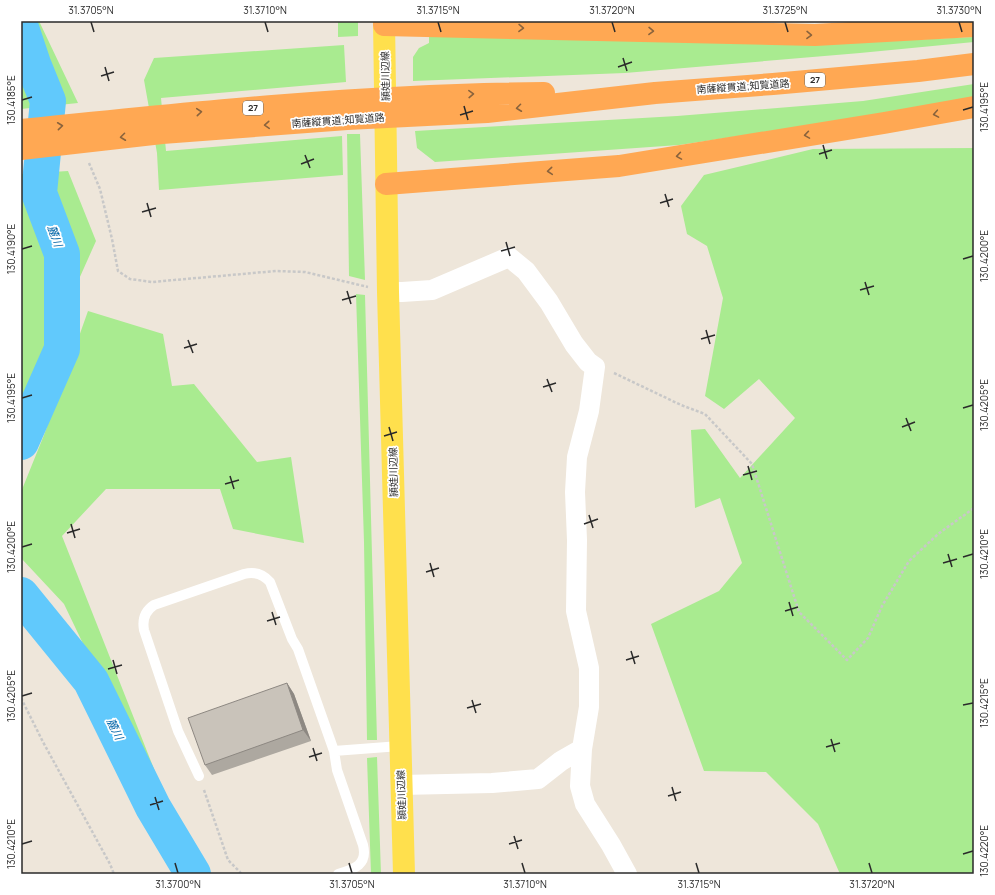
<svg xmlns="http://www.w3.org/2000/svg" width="995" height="895" font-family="Manrope,'Noto Sans JP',sans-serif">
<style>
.green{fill:#a9eb90}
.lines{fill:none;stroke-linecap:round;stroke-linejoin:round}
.river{stroke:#61c9fc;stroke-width:36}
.path{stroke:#c8c8c8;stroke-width:2.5;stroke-dasharray:3 2;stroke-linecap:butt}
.service{stroke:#fff;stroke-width:10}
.minor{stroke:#fff;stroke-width:20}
.primary{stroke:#ffe04d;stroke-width:22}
.motorway{stroke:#ffa853;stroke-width:22}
.wall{fill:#ada8a0}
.shaded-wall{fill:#8d8882}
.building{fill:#c9c3ba;stroke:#8d8882}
.oneway{stroke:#8a633c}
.ticks{fill:none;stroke:#2a2a2a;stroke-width:1.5}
.labels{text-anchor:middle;stroke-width:3.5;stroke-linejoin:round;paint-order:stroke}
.shield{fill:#fff;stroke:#6a6a6a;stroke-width:1}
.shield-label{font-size:9px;font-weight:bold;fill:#2a2a2a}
.street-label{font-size:10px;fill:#2a2a2a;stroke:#fff}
.water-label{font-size:11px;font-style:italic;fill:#0064a7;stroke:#fff}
.neatline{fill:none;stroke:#2a2a2a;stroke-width:1.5}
.ticks-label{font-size:10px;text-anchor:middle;fill:#2a2a2a}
</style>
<rect width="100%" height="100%" fill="#eee6da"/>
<path class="green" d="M21,21H39L78,103L21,109Z
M338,21H358V36L338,37Z
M429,35L799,45L974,37V42L860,53L625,73L413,81V57L419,48L429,43Z
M344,45L346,82L161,98L166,151L342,136L343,175L159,190L157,153L144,80L154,58Z
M974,84V101L679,145L435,162L417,148L415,131L677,116L863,101Z
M347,134H360L365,280L349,276Z
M974,148V874H840L818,824L766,772L704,771L651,624L719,591L742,563L720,498L695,508L691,430L705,429L740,478L795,418L759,379L724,409L705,396L723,298L707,246L687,234L681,206L704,175L813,149Z
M68,171L96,241L50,344L21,420V174Z
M356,294L365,295L377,740H367L364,542Z
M88,311L163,334L172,386L194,384L257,462L291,457L304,543L233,529L220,489H106L62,536L156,774L146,775L64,604L21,558V492L44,435Z
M377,757L381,874H371L367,758Z"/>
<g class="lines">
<path class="river" d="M21,28L33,64L48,101L39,193L62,254V349L21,442
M21,595L91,681L153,807L193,874"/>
<path class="path" d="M89,163L100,189L112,239L118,271L130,279L152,282L276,271L305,272L368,287
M614,373L681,405L705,414L752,464L799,612L847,660L868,638L882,606L909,561L938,534L974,508
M21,698L43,742L110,864L114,874
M204,790L228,860L240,872L241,874"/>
<path class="service" d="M334,751L400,746
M199,776L178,731L144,630C142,619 145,611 154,605L244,574C255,571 263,574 270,582L292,639L298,649L334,751L337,770L363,845C368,865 354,869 338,874"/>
<path class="minor" d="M388,292H402L432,290L509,257L526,271L549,302L574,344L588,362L595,367L589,411L577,457L575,492L577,540L576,611L589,668V707L582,749L580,786L585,804L611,845L627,874
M401,785L492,783L538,779L561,761L582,749"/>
<path class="primary" d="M384,21L388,292L404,874"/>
<path class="motorway" d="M384,25L815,35L974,26
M21,130C195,112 369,94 544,93
M21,149L162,133L347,119L487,112L655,93L773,84L918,71L974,64
M386,184L619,166L884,123L974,107"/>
</g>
<path class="wall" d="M287,683L294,694L311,741L212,775L205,765Z"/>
<path class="shaded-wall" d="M287,683L294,694L311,741L303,730Z"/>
<path class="building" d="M287,683L303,730L205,765L188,718Z"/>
<defs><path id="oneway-chevron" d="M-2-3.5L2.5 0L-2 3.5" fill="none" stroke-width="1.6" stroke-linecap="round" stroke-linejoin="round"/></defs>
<g class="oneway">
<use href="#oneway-chevron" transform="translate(521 28) rotate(1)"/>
<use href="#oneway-chevron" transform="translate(651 31) rotate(1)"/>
<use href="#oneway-chevron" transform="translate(809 35) rotate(1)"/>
<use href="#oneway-chevron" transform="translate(471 94) rotate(-2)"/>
<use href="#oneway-chevron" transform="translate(519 108) rotate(173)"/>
<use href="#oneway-chevron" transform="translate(199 112) rotate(-5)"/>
<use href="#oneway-chevron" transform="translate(936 114) rotate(170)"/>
<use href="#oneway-chevron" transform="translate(267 125) rotate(176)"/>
<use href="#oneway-chevron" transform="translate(60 126) rotate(-6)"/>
<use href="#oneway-chevron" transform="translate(807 135) rotate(171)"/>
<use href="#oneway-chevron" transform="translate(123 137) rotate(173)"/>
<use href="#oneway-chevron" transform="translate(679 156) rotate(171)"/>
<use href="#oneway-chevron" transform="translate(550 171) rotate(175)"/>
</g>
<path class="ticks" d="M91,22L94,32M265,22L268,32M438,22L441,32M612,22L615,32M785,22L788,32M959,22L962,32M623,58L627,71M105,67L109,81M618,67L632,62M101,76L114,72M22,100L32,97M464,106L468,120M963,110L973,107M460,115L473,111M823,145L827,159M819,154L832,150M305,155L310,168M301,164L314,159M665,194L669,207M147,203L151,217M660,203L673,199M142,212L156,208M506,242L510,256M22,249L32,246M501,251L515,247M963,259L973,256M865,282L869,295M860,290L874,286M347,291L351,304M342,300L356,296M706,330L710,344M701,339L715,335M188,340L193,353M184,348L197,344M547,379L552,392M543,387L556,383M22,398L32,395M963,408L973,405M906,418L911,431M389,427L393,441M902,427L915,422M384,436L397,432M748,466L752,480M743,475L757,471M230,476L234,489M225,484L239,480M589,515L593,528M71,524L75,538M584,524L598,519M67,533L80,529M22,547L32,544M948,554L952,567M963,557L973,554M430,563L434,577M943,563L957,559M426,572L439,568M789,602L793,616M785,611L798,607M272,612L276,625M267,621L280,617M631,651L635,664M113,660L117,674M626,660L639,656M108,669L122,665M22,696L32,693M472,700L476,713M963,705L973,703M467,708L481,704M831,739L835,752M826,747L840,743M313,748L317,761M309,757L322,753M672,787L676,801M668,796L681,792M155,797L159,810M150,805L163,801M514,836L518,849M22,844L32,841M509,844L522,840M963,854L973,851M175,863L178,873M349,863L352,873M522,863L525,873M696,863L699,873M869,863L872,873"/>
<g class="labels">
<g class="shield">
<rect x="805" y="73" width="20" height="14" rx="3"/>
<rect x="243" y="101" width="20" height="14" rx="3"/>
</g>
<g class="shield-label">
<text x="815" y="83">27</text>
<text x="253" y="111">27</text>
</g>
<g class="street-label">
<text transform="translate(385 76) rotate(-91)" y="4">頴娃川辺線</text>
<text transform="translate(743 86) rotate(-4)" y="4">南薩縦貫道;知覧道路</text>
<text transform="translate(338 120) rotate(-4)" y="4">南薩縦貫道;知覧道路</text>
<text transform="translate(393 472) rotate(-91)" y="4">頴娃川辺線</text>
<text transform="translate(401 795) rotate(-92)" y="4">頴娃川辺線</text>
</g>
<g class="water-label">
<text transform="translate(55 236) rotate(70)" y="4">麓川</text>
<text transform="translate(115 729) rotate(64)" y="4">麓川</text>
</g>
</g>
<rect width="995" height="895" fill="none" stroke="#ffffff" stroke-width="44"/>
<rect x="22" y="22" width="951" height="851" class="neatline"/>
<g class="ticks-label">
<text x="91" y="14">31.3705°N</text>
<text x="265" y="14">31.3710°N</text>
<text x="438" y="14">31.3715°N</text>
<text x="612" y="14">31.3720°N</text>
<text x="785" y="14">31.3725°N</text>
<text x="959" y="14">31.3730°N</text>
<text transform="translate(11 100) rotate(-90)" y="4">130.4185°E</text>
<text transform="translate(984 107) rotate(-90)" y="4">130.4195°E</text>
<text transform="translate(11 249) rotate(-90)" y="4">130.4190°E</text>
<text transform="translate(984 256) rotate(-90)" y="4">130.4200°E</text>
<text transform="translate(11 398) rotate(-90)" y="4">130.4195°E</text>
<text transform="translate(984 405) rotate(-90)" y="4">130.4205°E</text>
<text transform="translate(11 547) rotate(-90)" y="4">130.4200°E</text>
<text transform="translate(984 554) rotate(-90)" y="4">130.4210°E</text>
<text transform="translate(11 696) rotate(-90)" y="4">130.4205°E</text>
<text transform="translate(984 703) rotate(-90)" y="4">130.4215°E</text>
<text transform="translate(11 844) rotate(-90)" y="4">130.4210°E</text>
<text transform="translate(984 851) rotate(-90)" y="4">130.4220°E</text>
<text x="178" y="888">31.3700°N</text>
<text x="352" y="888">31.3705°N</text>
<text x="525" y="888">31.3710°N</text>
<text x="699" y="888">31.3715°N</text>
<text x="872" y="888">31.3720°N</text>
</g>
</svg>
